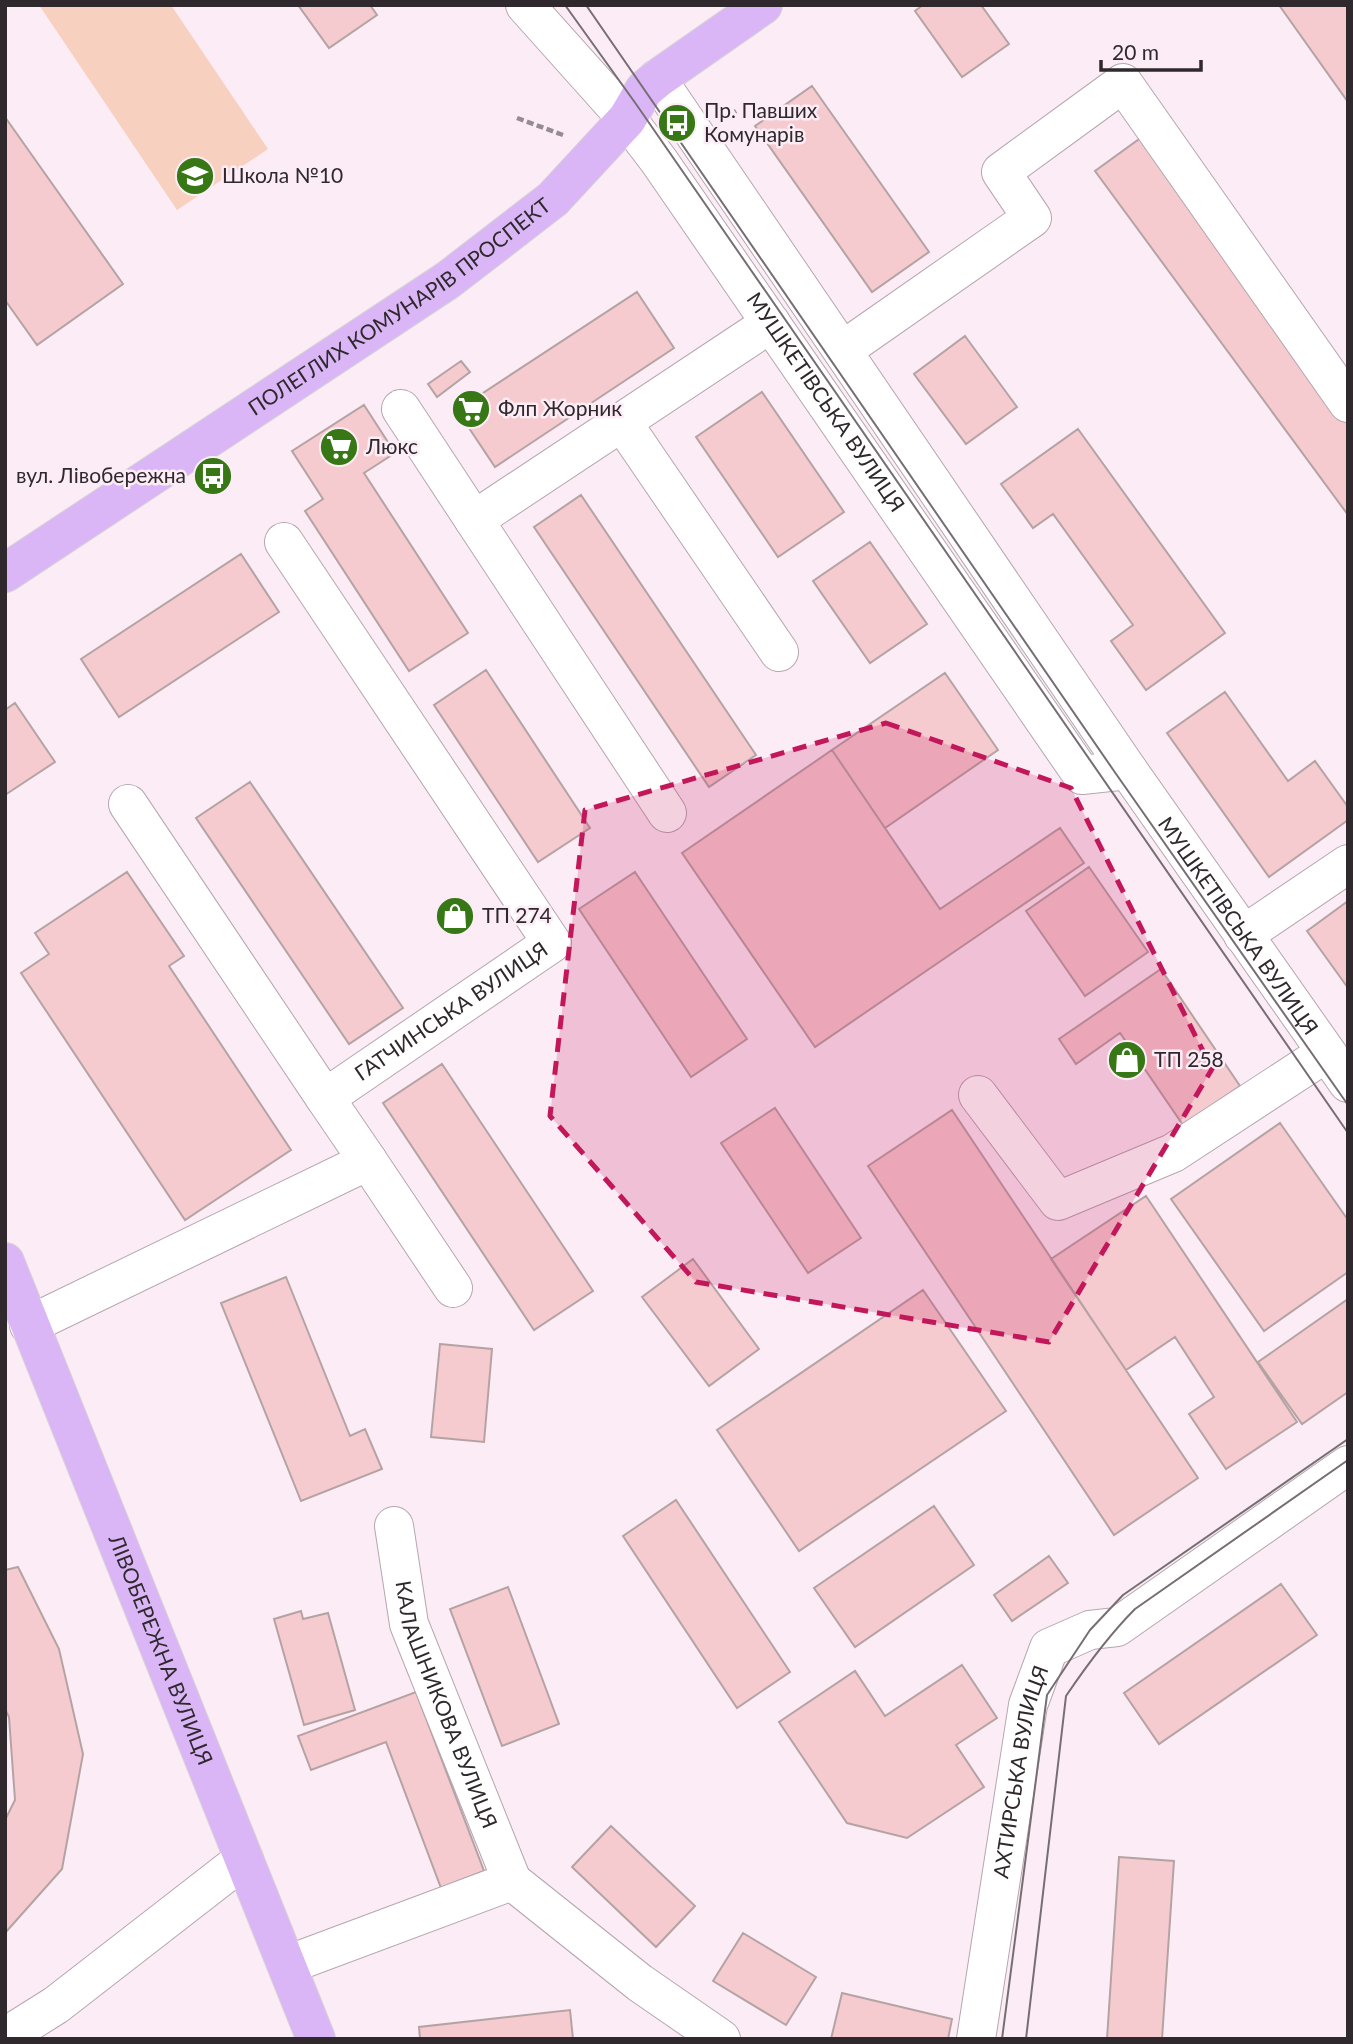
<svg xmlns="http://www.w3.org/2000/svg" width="1353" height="2044" font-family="Lato,sans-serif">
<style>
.green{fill:#f8d0c0}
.building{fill:#f5cbcf;stroke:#b5a3a4;stroke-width:2}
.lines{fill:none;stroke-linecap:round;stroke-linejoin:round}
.minor-casing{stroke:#b5a6af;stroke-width:40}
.major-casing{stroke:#d5d4d5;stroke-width:40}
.path{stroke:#968b92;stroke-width:4.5;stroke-dasharray:7 3.5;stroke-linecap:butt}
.minor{stroke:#fff;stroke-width:38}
.major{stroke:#dab6f7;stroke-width:38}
.tram{stroke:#776e74;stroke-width:2}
.marked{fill:#c2185b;fill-opacity:0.2;stroke:#c2185b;stroke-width:5;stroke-dasharray:14 9;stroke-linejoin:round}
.labels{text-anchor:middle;stroke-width:5;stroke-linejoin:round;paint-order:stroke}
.poi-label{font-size:21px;fill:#2f292d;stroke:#fcecf6;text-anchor:start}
.street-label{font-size:21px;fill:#2f292d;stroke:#fcecf6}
</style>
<rect width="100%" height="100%" fill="#fcecf6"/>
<path class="green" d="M39,5H171L268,149L177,210Z"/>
<path class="building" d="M298,5H370L377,15L329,48Z
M923,5H981L1009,44L962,77L915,11Z
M1279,5H1348V102Z
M812,86L929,252L872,292L755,126Z
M5,117L123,284L37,345L5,300Z
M1142,137L1348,416V515L1095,171Z
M637,292L674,348L495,467L457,410Z
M965,336L1017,407L966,444L914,374Z
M461,361L470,372L437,397L428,384Z
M762,392L844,512L778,557L696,437Z
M364,405L395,453L364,473L468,633L409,671L305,511L323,499L292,451Z
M1078,429L1225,633L1146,690L1111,641L1133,625L1053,514L1033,528L1001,484Z
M581,495L756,755L709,787L534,527Z
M870,542L927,624L870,663L813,581Z
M241,554L279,612L119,717L81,659Z
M486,670L590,828L538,862L434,705Z
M945,673L998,750L885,828L832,750Z
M1225,692L1288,781L1315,761L1348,807V820L1269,877L1167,733Z
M15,703L55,762L5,795V710Z
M832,750L940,909L1060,828L1084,863L815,1047L682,853Z
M250,782L403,1008L349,1044L196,818Z
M1089,867L1148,952L1085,996L1026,911Z
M127,872L184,956L169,966L291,1150L185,1220L21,973L49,954L35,933Z
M635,872L747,1039L691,1077L579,909Z
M1348,901V988L1307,931Z
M1161,969L1240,1086L1183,1125L1120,1033L1076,1064L1059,1039Z
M442,1064L593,1291L534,1330L383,1103Z
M775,1108L861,1238L808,1273L721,1143Z
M952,1110L1198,1478L1114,1535L868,1166Z
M1280,1123L1348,1220V1272L1264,1331L1171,1199Z
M1146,1196L1297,1422L1226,1469L1189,1414L1214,1397L1175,1337L1126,1370L1051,1259Z
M693,1259L759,1349L709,1386L642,1297Z
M286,1277L350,1436L365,1429L382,1469L301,1501L221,1303Z
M923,1290L1006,1411L799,1551L717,1430Z
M1348,1299V1392L1302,1424L1258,1362Z
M440,1344L492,1349L484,1442L431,1437Z
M676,1500L790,1672L737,1708L623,1536Z
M934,1506L974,1565L855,1647L814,1588Z
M1049,1556L1068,1583L1012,1621L994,1595Z
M18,1567L59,1649L83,1754L62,1869L5,1933V1820L15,1800L9,1717L5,1709V1570Z
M1281,1584L1317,1635L1159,1744L1124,1693Z
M508,1587L559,1724L502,1746L450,1609Z
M301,1611L303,1619L328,1613L355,1710L304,1725L274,1619Z
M962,1665L997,1718L956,1745L984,1787L907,1838L847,1823L779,1722L855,1671L885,1716Z
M416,1692L484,1871L441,1888L386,1742L311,1770L298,1736Z
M611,1826L695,1906L656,1947L572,1867Z
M1119,1857L1174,1861L1162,2039H1107Z
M743,1933L816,1977L786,2025L713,1981Z
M842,1993L952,2019L948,2039H831Z
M570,2010L573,2039H420L419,2027Z"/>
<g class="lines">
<g class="minor-casing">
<g id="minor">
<path id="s1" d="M525,5L627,119L659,161L1082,775L1128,770"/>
<path id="s2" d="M657,79L1128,770L1348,1083"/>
<path d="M843,350L1032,218L1001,172L1123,83L1348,403"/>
<path d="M401,409L474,520"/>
<path d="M622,422L779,652"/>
<path d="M128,804L325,1098"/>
<path d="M667,813L474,520L771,323"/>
<path d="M1243,935L1348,864"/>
<path d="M978,1095L1058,1201L1173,1153L1326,1053"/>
<path d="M368,1161L453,1288"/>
<path id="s3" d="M29,1325L368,1161L325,1098L552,943L284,542"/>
<path id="s4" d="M394,1526L409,1624L512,1881"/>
<path d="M287,1965L512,1881L640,1983L721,2039"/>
<path d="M5,2037L56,2005L244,1859"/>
<path id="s5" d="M976,2039L1028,1705L1049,1648L1090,1630L1117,1627L1348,1465"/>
</g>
</g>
<g class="major-casing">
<g id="major">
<path id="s6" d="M5,573L448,280L553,199L627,119L644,90L657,79L763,5"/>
<path id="s7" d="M5,1262L316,2039"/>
</g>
</g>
<path class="path" d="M726,117L736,111
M517,118L563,135"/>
<use href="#minor" class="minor"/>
<use href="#major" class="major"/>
<path class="tram" d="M565,5L636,104L1348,1133
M586,5L1114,771L1348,1105
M1002,2039L1047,1695L1090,1630L1123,1595L1348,1439
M1026,2039L1066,1696C1087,1665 1108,1636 1135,1609L1348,1460"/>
</g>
<path class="marked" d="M886,723L1071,788L1212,1069L1049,1342L696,1282L550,1116L585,810Z"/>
<defs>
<g id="bus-disc" transform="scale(2.0125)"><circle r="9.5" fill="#377715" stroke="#fcecf6"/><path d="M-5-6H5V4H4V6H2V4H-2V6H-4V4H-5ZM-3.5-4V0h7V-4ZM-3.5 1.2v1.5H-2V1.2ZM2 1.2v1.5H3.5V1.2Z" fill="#fff"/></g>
<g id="school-disc" transform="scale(2.0125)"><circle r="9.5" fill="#377715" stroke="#fcecf6"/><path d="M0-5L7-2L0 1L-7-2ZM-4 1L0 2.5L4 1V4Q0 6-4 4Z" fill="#fff"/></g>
<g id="supermarket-disc" transform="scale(2.0125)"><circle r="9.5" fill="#377715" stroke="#fcecf6"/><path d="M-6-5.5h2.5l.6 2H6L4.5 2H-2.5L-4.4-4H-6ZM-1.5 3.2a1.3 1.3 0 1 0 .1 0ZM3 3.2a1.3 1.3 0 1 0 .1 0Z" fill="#fff"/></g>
<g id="shop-disc" transform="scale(2.0125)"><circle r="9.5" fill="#377715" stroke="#fcecf6"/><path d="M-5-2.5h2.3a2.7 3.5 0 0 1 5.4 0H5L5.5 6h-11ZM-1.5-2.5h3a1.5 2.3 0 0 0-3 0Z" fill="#fff"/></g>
</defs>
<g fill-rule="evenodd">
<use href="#bus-disc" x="677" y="123"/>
<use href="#school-disc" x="195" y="176"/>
<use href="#supermarket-disc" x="471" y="409"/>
<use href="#supermarket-disc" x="339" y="447"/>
<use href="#bus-disc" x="213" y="476"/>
<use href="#shop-disc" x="455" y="916"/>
<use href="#shop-disc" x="1127" y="1060"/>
</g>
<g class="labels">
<g class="poi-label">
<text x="704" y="118">Пр. Павших<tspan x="704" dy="24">Комунарiв</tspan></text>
<text x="222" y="183">Школа №10</text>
<text x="498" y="416">Флп Жорник</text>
<text x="366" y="454">Люкс</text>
<text x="186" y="483" text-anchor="end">вул. Лівобережна</text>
<text x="482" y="923">ТП 274</text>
<text x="1154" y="1067">ТП 258</text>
</g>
<g class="street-label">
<text dy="7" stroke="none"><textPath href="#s6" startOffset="476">ПОЛЕГЛИХ КОМУНАРІВ ПРОСПЕКТ</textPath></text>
<text dy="7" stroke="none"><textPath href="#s1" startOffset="499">МУШКЕТІВСЬКА ВУЛИЦЯ</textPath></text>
<text dy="7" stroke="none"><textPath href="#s2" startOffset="1027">МУШКЕТІВСЬКА ВУЛИЦЯ</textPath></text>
<text dy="7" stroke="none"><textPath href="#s3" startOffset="606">ГАТЧИНСЬКА ВУЛИЦЯ</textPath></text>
<text dy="7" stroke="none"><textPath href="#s7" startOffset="418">ЛІВОБЕРЕЖНА ВУЛИЦЯ</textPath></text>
<text dy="7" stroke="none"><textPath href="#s4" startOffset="187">КАЛАШНИКОВА ВУЛИЦЯ</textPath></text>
<text dy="7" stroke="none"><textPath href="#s5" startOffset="271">АХТИРСЬКА ВУЛИЦЯ</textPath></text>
</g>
</g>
<rect width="1353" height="2044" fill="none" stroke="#2f292d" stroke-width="14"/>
<path d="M1101 60v10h100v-10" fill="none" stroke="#2f292d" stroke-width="3.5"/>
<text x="1112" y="60" font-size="21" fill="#2f292d" stroke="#fcecf6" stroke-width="5" paint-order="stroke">20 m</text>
</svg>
